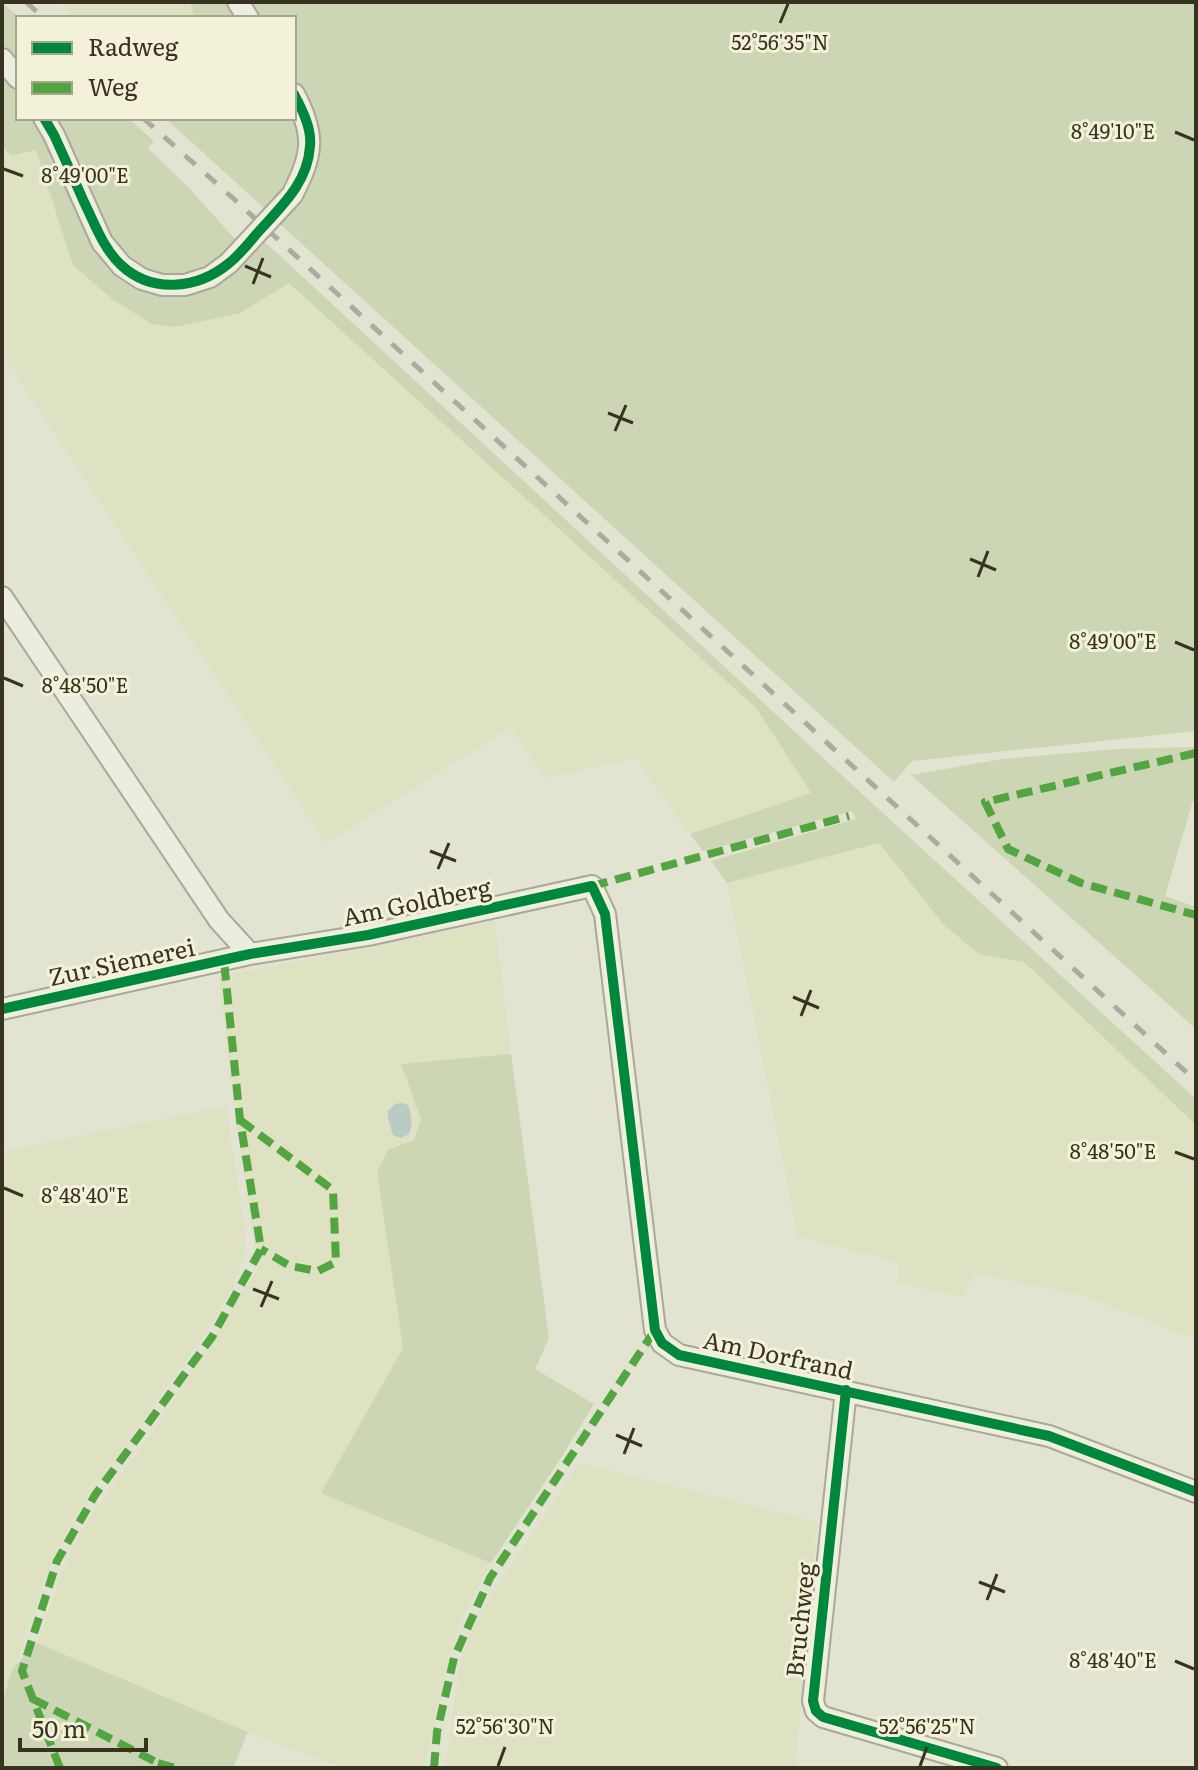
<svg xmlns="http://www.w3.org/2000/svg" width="1198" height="1770" font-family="Literata,serif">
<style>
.farmland{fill:#dfe1c3}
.green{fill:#ccd5b4}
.water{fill:#bacac4}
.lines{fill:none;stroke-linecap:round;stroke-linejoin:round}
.minor-casing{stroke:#a9a899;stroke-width:24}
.minor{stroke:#ecece1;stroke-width:20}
.rail{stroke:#acaba1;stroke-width:5;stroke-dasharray:14 14;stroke-linecap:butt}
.minor-bridge-casing{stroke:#a9a899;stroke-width:24;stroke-linecap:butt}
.minor-bridge{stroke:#ecece1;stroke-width:20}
.quiet{stroke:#53a541;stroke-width:8;stroke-dasharray:16 8;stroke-linecap:butt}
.cycleway-casing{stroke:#f3f2d8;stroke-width:15}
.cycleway{stroke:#00873e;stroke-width:10}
.ticks{fill:none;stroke:#383221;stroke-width:3}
.labels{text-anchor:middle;stroke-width:6;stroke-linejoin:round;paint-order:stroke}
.street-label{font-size:24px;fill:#383221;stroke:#f3f2d8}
.ticks-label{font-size:20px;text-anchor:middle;fill:#383221;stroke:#f3f2d8;stroke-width:6;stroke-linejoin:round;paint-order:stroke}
</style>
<rect width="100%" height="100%" fill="#e3e3d1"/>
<path class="farmland" d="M59,2H190L195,18H75Z
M36,150L73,265L112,299L240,313L289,282L757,709L811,793L690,834L636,758L545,778L511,727L326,843L2,353V158Z
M879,843L944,925L979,954L1024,962L1196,1125V1339L1082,1295L973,1273L963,1297L898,1283L899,1262L798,1237L727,883Z
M495,921L511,1054L401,1064L421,1119L414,1140L389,1150L377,1173L403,1348L321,1493L491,1563L461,1622L450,1653L424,1768H341L248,1732L37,1643L63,1570L74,1545L92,1514L159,1423L258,1269L234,1105L219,977Z
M226,1106L244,1223L245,1250L232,1290L215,1319L76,1515L53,1557L2,1703V1152Z
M580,1463L817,1522L795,1768H445L458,1673L466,1644L479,1615Z"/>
<path class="green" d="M2,2L19,18L18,65L2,46Z
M190,2H1196V731L912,761L894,782L280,224L290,213L274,200L265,209L165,118H294V18H195Z
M2,74L18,94V118H32C45,140 56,161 66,184C87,232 104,292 167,296C192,298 214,287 234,271L236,273L265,242L873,804L1196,1099V1125L1024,962L979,954L944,925L879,843L727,883L711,861L856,819L852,811L703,851L690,834L811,793L757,709L289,283L240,313L176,327L152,324L112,299L73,265L36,150L11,156L2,146Z
M53,118H128L154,141L148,148L189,188L236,240C225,252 208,270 193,274C171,280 146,274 129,259C112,245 104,220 95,201C82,172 69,145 53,118Z
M1196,747V790L1165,896L1196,907V1029L911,775L1003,759L1118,749Z
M511,1054L549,1338L535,1369L594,1404L561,1458L491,1563L321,1493L403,1348L377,1172L388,1150L414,1140L421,1119L401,1064Z
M37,1643L248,1732L233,1768H2V1703L13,1668Z"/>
<path class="water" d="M401,1103L408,1105C412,1116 413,1123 409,1134L401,1138L393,1135L388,1118V1111L395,1104Z"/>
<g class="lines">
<g class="minor-casing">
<path id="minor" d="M238,2L248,18
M2,59L18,78
M44,118L54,135L102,242L122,266L142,279L162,285H185L210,277L229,263
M292,195C313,155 316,135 294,94
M2,597L219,920L250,954
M2,1009L250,954L368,935L592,886L605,914L655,1330L662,1343L679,1355L1049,1436L1196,1492
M846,1390L813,1701L816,1711L823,1717L997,1768"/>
</g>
<use href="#minor" class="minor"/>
<path class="rail" d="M26,2L44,18
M143,118L235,200L1196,1081"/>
<g class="minor-bridge-casing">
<path id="minor-bridge" d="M229,263L292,195"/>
</g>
<use href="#minor-bridge" class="minor-bridge"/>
<path class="quiet" d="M1196,753L985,802L1008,849L1081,883L1196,915
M592,886L849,816
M240,1120L333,1190L336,1262L318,1271L290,1266L261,1249
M33,1699L158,1763L159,1768
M158,1763L175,1768
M60,1768L22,1671L57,1561L95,1495L212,1337L261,1249L240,1120L224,961
M434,1768L437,1732L454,1658L490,1578L655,1330"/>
<g class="cycleway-casing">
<path id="cycleway" d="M44,118L54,135C64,157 74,179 84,202C95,224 103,248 121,265C152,294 197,289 228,264C240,255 251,240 261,229C284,204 308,181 310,146C312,129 302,109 294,94
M2,1009L250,954L368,935L592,886L605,914L655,1330L662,1343L679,1355L1049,1436L1196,1492
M846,1390L813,1701L816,1711L823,1717L997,1768"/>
</g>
<use href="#cycleway" class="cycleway"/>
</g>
<path class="ticks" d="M780,23L788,4M1175,132L1194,140M4,169L23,176M245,266L271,277M253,284L263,258M608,413L633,423M615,431L626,405M970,559L996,570M978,577L988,551M1175,642L1194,650M4,678L23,686M430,851L456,861M438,869L449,843M793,997L819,1008M801,1016L811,990M1175,1152L1194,1159M4,1188L23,1196M253,1289L279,1299M261,1307L272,1281M616,1435L642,1446M624,1454L634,1428M979,1582L1005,1592M987,1600L997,1574M1175,1661L1194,1669M498,1766L505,1747M920,1766L927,1747"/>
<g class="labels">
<g class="street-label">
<text transform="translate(417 903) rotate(-12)" y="8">Am Goldberg</text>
<text transform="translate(122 963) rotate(-12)" y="8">Zur Siemerei</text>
<text transform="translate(778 1356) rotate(12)" y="8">Am Dorfrand</text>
<text transform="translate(801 1620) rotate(-84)" y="8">Bruchweg</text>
</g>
</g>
<g class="ticks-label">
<text x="780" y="50">52°56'35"N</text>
<text x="1113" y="139">8°49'10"E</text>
<text x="85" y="183">8°49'00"E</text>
<text x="1113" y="649">8°49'00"E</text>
<text x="85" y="693">8°48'50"E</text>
<text x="1113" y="1159">8°48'50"E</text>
<text x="85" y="1203">8°48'40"E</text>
<text x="1113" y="1668">8°48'40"E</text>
<text x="505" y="1734">52°56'30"N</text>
<text x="927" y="1734">52°56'25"N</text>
</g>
<rect width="1198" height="1770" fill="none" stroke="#383221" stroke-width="8"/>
<rect x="16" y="16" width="280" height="104" fill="#f3f2d8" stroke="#a8a58f" stroke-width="2"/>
<rect x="32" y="42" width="40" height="12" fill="#00873e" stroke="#a8a58f" stroke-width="2"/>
<text x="88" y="56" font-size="24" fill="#383221">Radweg</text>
<rect x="32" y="82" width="40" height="12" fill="#53a541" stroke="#a8a58f" stroke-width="2"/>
<text x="88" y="96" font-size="24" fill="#383221">Weg</text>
<path d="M20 1738v12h126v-12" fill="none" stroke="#383221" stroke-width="4"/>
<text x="32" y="1738" font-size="24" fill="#383221" stroke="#f3f2d8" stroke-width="6" paint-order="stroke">50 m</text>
</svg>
